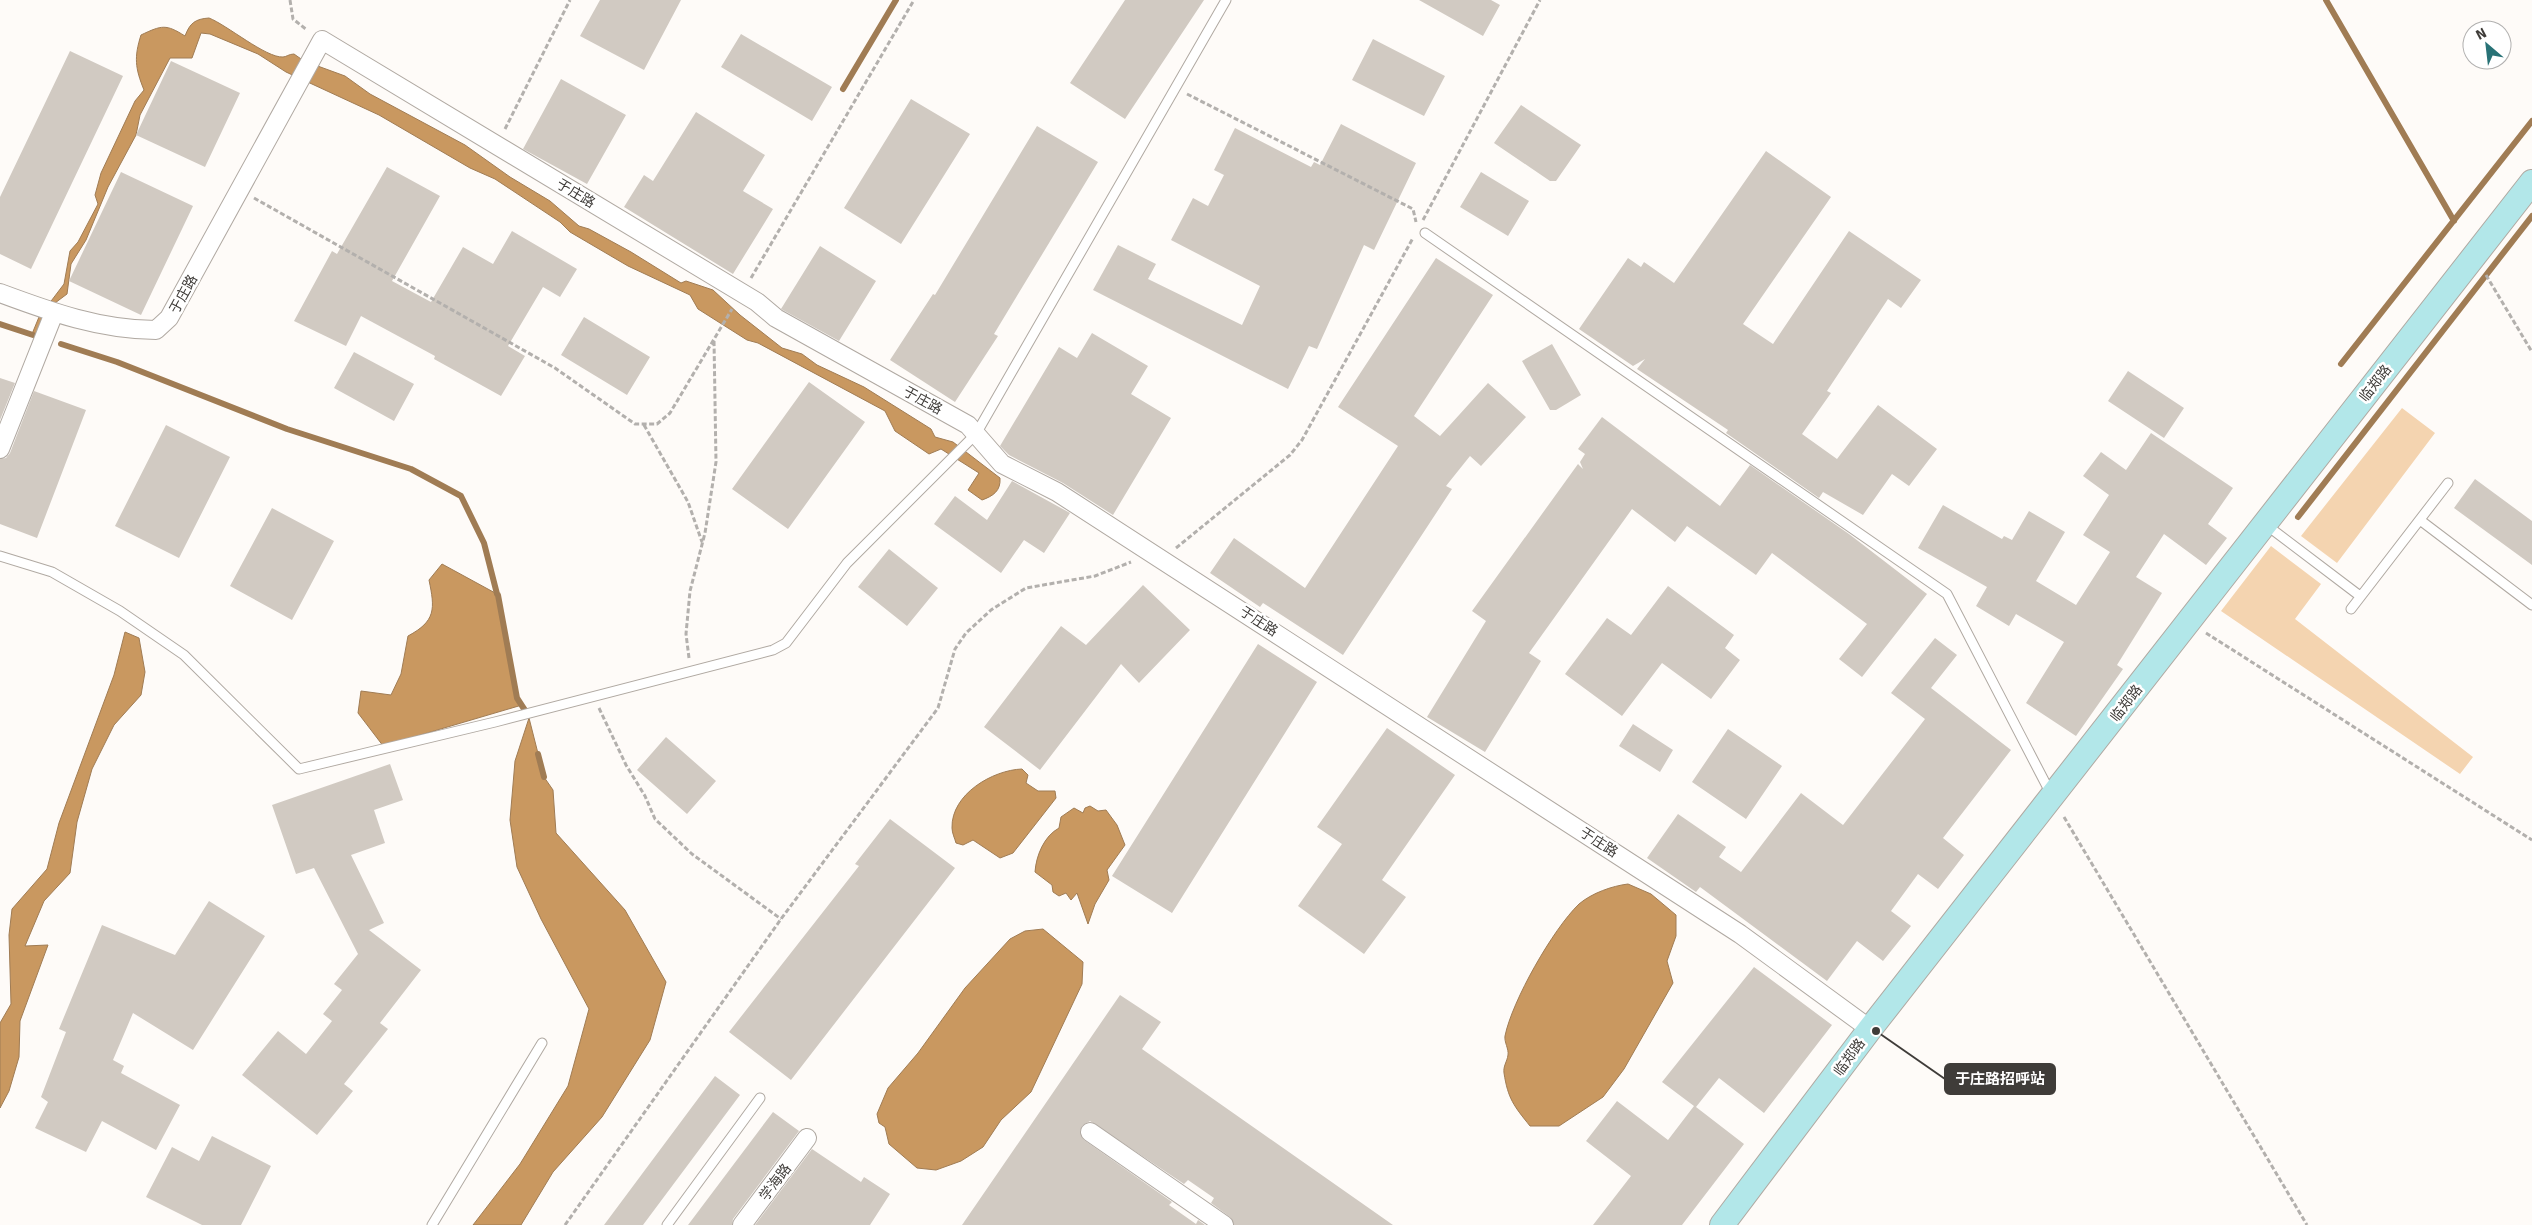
<svg xmlns="http://www.w3.org/2000/svg" width="2532" height="1225" font-family="Signika,'Noto Sans SC',sans-serif">
<style>
.green{fill:#f4d4b0}
.water{fill:#c99860;stroke:#a07c54}
.lines{fill:none;stroke-linecap:round;stroke-linejoin:round}
.stream{stroke:#a07c54;stroke-width:6}
.building{fill:#d1cac2}
.lane-casing{stroke:#b0a9a2;stroke-width:11}
.street-casing{stroke:#b0a9a2;stroke-width:20}
.secondary-casing{stroke:#b0a9a2;stroke-width:26}
.path{stroke:#b3b0ad;stroke-width:3;stroke-dasharray:5 2.5;stroke-linecap:butt}
.lane{stroke:#fff;stroke-width:9}
.street{stroke:#fff;stroke-width:18}
.secondary{stroke:#b2e7e9;stroke-width:24}
.labels{text-anchor:middle;stroke-width:5;stroke-linejoin:round;paint-order:stroke}
.street-label{font-size:14px;fill:#3f3c39;stroke:#fff}
.leader{fill:none;stroke:#3f3c39;stroke-width:2}
.callout-dot{fill:#3f3c39;stroke:#fff;stroke-width:2}
.callout{fill:#3f3c39;stroke:#3f3c39;stroke-width:2}
.callout-label{font-size:15px;text-anchor:middle;font-weight:bold;fill:#fff}
</style>
<rect width="100%" height="100%" fill="#fefbf8"/>
<path class="green" d="M2402,408L2435,433L2337,563L2301,536Z
M2271,546L2321,584L2295,619L2473,757L2460,774L2221,611Z"/>
<path class="water" d="M209,18C227,25 266,58 283,57C286,57 289,54 294,54L304,61L345,76L370,94L465,145L510,177L550,201L579,226L589,229L631,252L681,283L686,281L713,290L740,315L782,348L802,354L817,365L864,387L931,429L935,437L953,442L1000,478C1001,491 993,496 982,500L968,490L979,473L941,449L929,454L895,431L885,411L758,343L747,340L698,309L690,295L628,266L570,232L560,222L495,179L470,168L379,115L286,72L258,54L210,34L201,33L192,58H170L140,115L136,135L108,187L86,240L71,264L67,294L51,306L36,336L32,334L39,317L64,284L70,251L78,242L98,204L95,195L101,173L135,101L144,90C135,68 134,57 141,35C162,25 166,24 185,36C190,23 195,19 209,18Z
M442,564L497,594L517,698L522,705L400,741L387,751L358,713L361,691L391,695L401,674L408,636C436,621 435,609 429,580Z
M125,632L139,638L145,672L141,695L114,725L92,769L77,822L70,873L44,901L25,946L48,945L20,1021L19,1057L9,1091L0,1108V1023L11,1004L9,935L12,909L47,869L59,823L114,675Z
M529,718L544,777L553,790L556,833L625,910L666,982L650,1040L602,1117L553,1172L521,1225H473L520,1164L568,1086L589,1009L541,919L517,867L510,820L515,761Z
M1022,769L1028,775L1026,783L1038,791H1055L1056,798L1013,853L1000,858L973,840L963,845L956,843C955,839 952,833 952,828C951,794 993,770 1022,769Z
M1090,806L1098,811L1106,810L1117,825L1125,845L1107,870L1109,880L1095,904L1088,924L1077,893L1071,900L1066,893L1059,896L1053,892L1052,885L1035,872C1036,856 1044,836 1059,828L1061,817L1074,808L1083,813L1085,808Z
M1628,884L1651,894L1676,915V936L1667,961L1673,983L1624,1069L1603,1097L1559,1126H1530C1514,1106 1508,1099 1504,1073C1503,1066 1507,1062 1508,1055C1509,1049 1504,1042 1505,1036C1512,1001 1553,929 1579,904C1592,893 1612,886 1628,884Z
M1043,929L1083,962L1082,984L1031,1092L1001,1120L983,1147L961,1161L936,1170L917,1168L889,1144L885,1127L879,1123L877,1114L888,1088L918,1053L965,988L1010,939L1025,931Z"/>
<g class="lines">
<path class="stream" d="M2326,0L2454,221
M843,89L896,0
M0,324L36,336
M61,344L117,362L287,429L411,469L461,496L484,543L497,594
M2341,364L2532,121
M2298,517L2532,216
M498,595L517,698L528,715
M538,754L544,777"/>
</g>
<path class="building" d="M600,0H681L644,70L580,36Z
M1125,0H1204L1125,119L1070,83Z
M1419,0H1491L1500,5L1483,36Z
M741,34L832,87L812,121L721,67Z
M1373,39L1445,76L1424,116L1352,80Z
M70,51L123,76L31,269L0,254V197Z
M171,61L240,93L205,167L136,135Z
M561,79L626,115L587,184L523,149Z
M911,99L970,134L901,244L844,208Z
M1521,105L1581,145L1556,181H1550L1494,143Z
M696,112L765,155L743,191L773,209L733,274L624,207L644,175L653,181Z
M1341,124L1416,163L1374,250L1364,245L1317,349L1309,346L1288,389L1093,290L1118,245L1156,264L1148,279L1242,325L1260,286L1171,240L1193,198L1208,206L1224,175L1214,170L1235,128L1311,167L1314,162L1320,165Z
M1037,126L1098,162L994,334L998,336L955,402L890,360L933,294L935,295Z
M1766,151L1831,197L1743,324L1773,344L1849,231L1921,280L1901,308L1888,299L1827,391L1831,393L1802,434L1837,459L1878,405L1937,449L1909,486L1892,474L1863,515L1823,492L1819,498L1726,433L1728,430L1637,369L1645,359L1633,366L1579,329L1628,258L1641,267L1644,262L1674,283Z
M387,167L440,196L392,281L431,302L463,247L493,264L512,231L577,269L560,297L543,287L508,346L525,356L501,396L434,359L435,356L361,316L346,346L294,321L332,251L337,254Z
M121,172L193,206L141,315L69,281Z
M1481,172L1529,201L1508,236L1460,207Z
M820,246L876,281L839,341L781,309Z
M1436,258L1493,295L1414,416L1440,436L1488,383L1526,417L1481,466L1470,456L1446,486L1452,489L1343,655L1263,603L1260,607L1210,573L1234,538L1305,588L1398,446L1338,407Z
M584,317L650,357L627,395L561,355Z
M1092,333L1148,366L1131,394L1171,418L1113,515L1063,483L1009,455L1000,446L1059,347L1077,358Z
M1552,344L1581,395L1556,410H1550L1522,361Z
M354,352L414,384L394,421L334,388Z
M2128,371L2184,408L2164,438L2108,401Z
M0,378L15,383L0,420Z
M809,382L865,422L788,529L732,489Z
M34,391L86,410L37,538L0,524V459L6,458L10,453Z
M1602,417L1720,506L1750,465L1849,534L1927,594L1862,677L1839,659L1867,624L1772,553L1756,575L1687,526L1675,542L1632,509L1529,653L1541,661L1485,752L1427,717L1486,621L1472,611L1578,464L1583,469L1580,462L1585,454L1578,449Z
M166,425L230,457L179,558L115,526Z
M2151,433L2233,488L2208,524L2227,538L2206,565L2164,534L2136,577L2162,593L2117,665L2123,669L2076,736L2026,703L2064,642L2016,614L2009,626L1976,606L1987,587L1918,548L1943,505L2002,539L2004,536L2012,540L2029,511L2065,532L2036,581L2076,605L2110,552L2083,535L2109,495L2083,476L2101,452L2126,470Z
M2475,479L2532,521V565L2454,508Z
M1012,481L1070,513L1044,553L1024,540L1001,573L934,524L955,496L987,520Z
M272,508L334,541L292,620L230,586Z
M889,549L938,588L907,626L858,587Z
M1143,585L1190,630L1139,683L1121,664L1040,770L984,727L1061,626L1086,645Z
M1668,586L1734,635L1725,648L1740,660L1711,699L1662,663L1622,716L1565,674L1607,618L1631,635Z
M1935,638L1957,655L1931,688L2011,750L1943,838L1964,855L1938,889L1918,874L1891,911L1911,926L1883,961L1857,941L1827,981L1700,887L1696,892L1647,858L1678,814L1726,847L1719,857L1741,872L1801,793L1843,825L1925,719L1891,693Z
M1258,644L1317,682L1172,913L1112,876Z
M1633,724L1673,750L1660,772L1619,746Z
M1387,728L1455,775L1382,880L1406,897L1364,954L1298,906L1342,844L1317,827Z
M1728,729L1782,766L1746,819L1692,782Z
M666,737L716,781L687,814L637,770Z
M390,764L403,800L374,810L385,843L351,855L384,923L369,930L421,970L380,1023L388,1029L344,1084L353,1091L317,1135L242,1075L278,1031L306,1054L332,1021L323,1014L342,990L334,984L358,954L314,868L296,874L272,805Z
M890,819L955,868L791,1080L729,1032L859,866L855,864Z
M209,901L265,936L193,1050L133,1013L113,1060L124,1066L121,1073L180,1105L156,1150L102,1121L86,1152L35,1128L48,1102L41,1097L66,1032L59,1029L102,925L175,955Z
M1754,967L1832,1025L1764,1113L1719,1078L1696,1107L1744,1144L1682,1225H1593L1631,1176L1586,1141L1617,1101L1668,1140L1694,1106L1662,1082Z
M1120,995L1161,1022L1142,1049L1393,1225H1234L1230,1217L1211,1203L1214,1198L1188,1180L1184,1184L1090,1121L1082,1126L1080,1131L1084,1140L1172,1202L1169,1205L1196,1224L1198,1220L1205,1225H962Z
M715,1076L740,1095L643,1225H604Z
M773,1112L799,1131L733,1219L732,1225H688Z
M212,1136L271,1166L241,1225H202L146,1197L172,1147L199,1161Z
M812,1149L861,1182L864,1177L890,1194L870,1225H755Z"/>
<g class="lines">
<g class="lane-casing">
<path id="lane" d="M1425,233L1947,594L2051,794
M2420,520L2532,605
M2265,524L2360,596
M0,556L52,572L120,611L184,655L299,769L495,722L773,650L786,643L847,563L976,434L1226,0
M2351,609L2448,483
M432,1225L542,1043
M667,1225L760,1098"/>
</g>
<g class="street-casing">
<path id="street" d="M0,293C51,312 101,330 156,330L169,318L322,40L757,302L776,318L968,425L1002,464L1057,492L1740,934L1870,1029
M0,449L54,313
M1090,1132L1224,1225
M742,1225L807,1138"/>
</g>
<g class="secondary-casing">
<path id="secondary" d="M1722,1225L1870,1029L2532,182"/>
</g>
<path class="path" d="M290,0L293,19L307,30
M1187,94L1413,209L1416,222
M505,129L570,0
M254,198L555,368L635,424H657L670,413L732,309
M1423,220L1540,0
M2486,275L2532,352
M751,278L914,0
M644,425L688,502L702,542
M1176,548L1290,455L1302,440L1413,238
M2206,633L2532,840
M689,658L686,634L690,591L705,533L716,462L714,340
M599,708L626,765L645,796L655,819L692,854L781,919
M2064,817L2307,1225
M565,1225L781,919L938,708L955,649L966,633L991,610L1026,588L1095,576L1131,562"/>
<use href="#lane" class="lane"/>
<use href="#street" class="street"/>
<use href="#secondary" class="secondary"/>
</g>
<g class="labels">
<g class="street-label">
<text transform="translate(576 193) rotate(31)" y="5">于庄路</text>
<text transform="translate(183 294) rotate(-61)" y="5">于庄路</text>
<text transform="translate(2375 383) rotate(-52)" y="5">临郑路</text>
<text transform="translate(923 400) rotate(29)" y="5">于庄路</text>
<text transform="translate(1259 621) rotate(33)" y="5">于庄路</text>
<text transform="translate(2126 703) rotate(-52)" y="5">临郑路</text>
<text transform="translate(1599 842) rotate(33)" y="5">于庄路</text>
<text transform="translate(1849 1057) rotate(-54)" y="5">临郑路</text>
<text transform="translate(775 1182) rotate(-53)" y="5">学海路</text>
</g>
</g>
<path class="leader" d="M1876 1031L1945 1079"/>
<circle class="callout-dot" cx="1876" cy="1031" r="5"/>
<rect class="callout" x="1945" y="1064" width="110" height="30" rx="5"/>
<g class="callout-label">
<text x="2000" y="1084">于庄路招呼站</text>
</g>
<g transform="translate(2487 45) rotate(332)"><circle r="24" fill="#ffffff" stroke="#b2b1b0"/>
<path d="M0-4L9 19L0 12L-9 19Z" fill="#287276"/>
<text y="-8" font-size="14" font-weight="bold" text-anchor="middle" fill="#3f3c39">N</text>
</g>
</svg>
